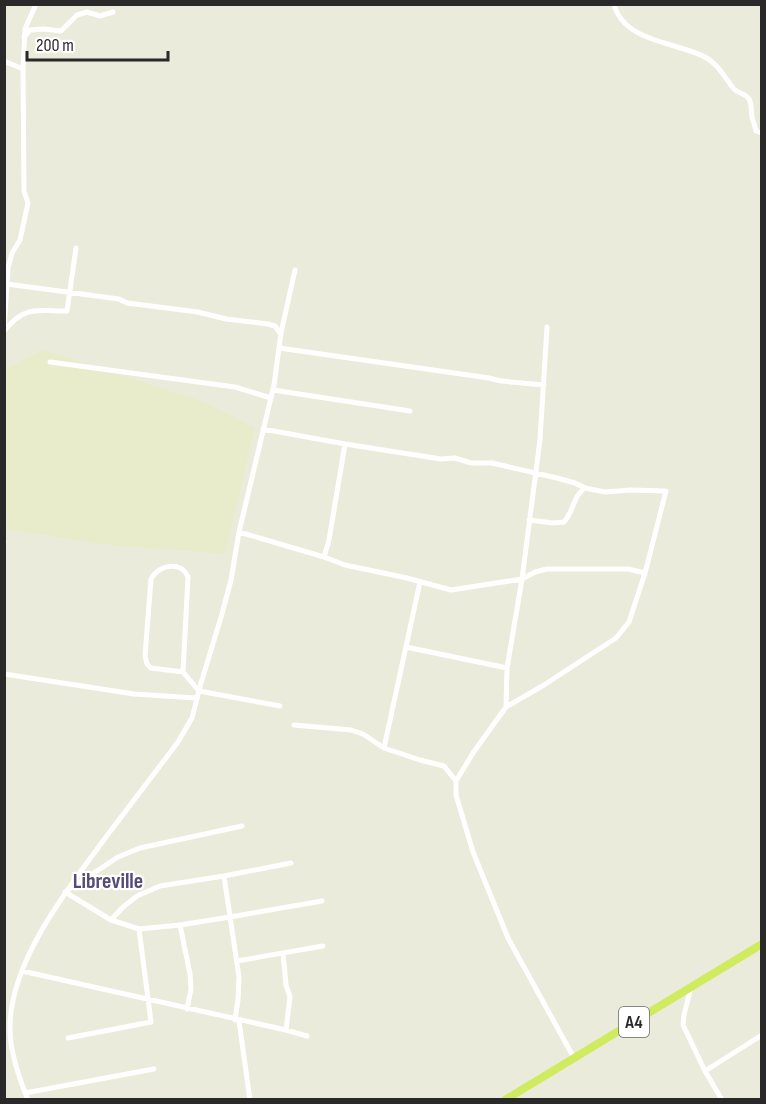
<svg xmlns="http://www.w3.org/2000/svg" width="766" height="1104" font-family="'Sofia Sans Condensed',sans-serif">
<style>
.education{fill:#e9eccb}
.lines{fill:none;stroke-linecap:round;stroke-linejoin:round}
.street{stroke:#fff;stroke-width:5}
.primary{stroke:#d0eb60;stroke-width:8}
.labels{text-anchor:middle;stroke-width:4.5;stroke-linejoin:round;paint-order:stroke}
.shield{fill:#fff;stroke:#696969;stroke-width:1.5}
.shield-label{font-size:18px;font-weight:bold;fill:#292929}
.quarter-label{font-size:22px;font-weight:bold;fill:#564b78;stroke:#fff}
</style>
<rect width="100%" height="100%" fill="#ebebdb"/>
<path class="education" d="M42,350L202,401L255,428L225,554L99,544L8,529L4,512V370Z"/>
<g class="lines">
<path class="street" d="M614,4C623,41 674,42 703,56C718,63 724,77 734,89C739,94 745,93 749,99C752,104 751,111 752,117C753,122 755,126 756,131L762,133
M24,37L30,30L44,29L61,31L77,15L87,12L100,16L113,12
M4,61L23,69
M7,284L119,299L127,303L198,312L226,319L268,324L275,326L280,333
M547,327L540,440L522,579L507,668L506,707L473,753L456,781V795L473,852L508,938L574,1058
M4,330L8,268L12,253L20,240L28,203L24,191L23,69L25,29L36,4
M5,330C25,305 38,311 67,311L76,248
M279,348L489,378L501,381L544,385
M50,362L235,387L271,398
M273,390L410,411
M263,429L345,444L441,459L455,458L471,463H492L557,478L575,483L585,488L605,492L631,490L666,491L645,573L629,622L616,638L544,685L506,707
M529,520L553,523L564,522C574,511 573,496 585,488
M239,532L324,557L345,565L407,578L451,590L522,579L535,572L547,569H628L645,573
M4,541V542
M324,557L329,540L345,444
M406,647L507,668
M183,672L151,668L147,664L145,656L151,579C158,565 181,560 188,577L183,672L199,691L280,706
M4,674L134,694L197,698
M294,725L351,730L363,734L384,748L420,760L444,766L456,781
M384,748L420,582
M242,826L140,848L118,857L65,892L111,920L139,929L180,925L230,917L322,901
M224,876L239,977L238,1000L235,1020
M111,920L122,908L137,896L160,886L224,876L291,863
M180,925L190,974L191,989L187,1009
M283,953L286,985L290,997L286,1030
M237,961L323,946
M22,971L286,1030L307,1036
M691,987L684,1015L683,1025L705,1071L722,1100
M239,1021L250,1100
M68,1038L151,1022L139,929
M705,1071L762,1035
M25,1093L154,1069
M28,1100C19,1078 10,1053 10,1029C9,961 70,886 109,833C132,803 155,772 178,742L192,718L201,683L222,614L231,580L239,532L274,385L281,333L295,270"/>
<path class="primary" d="M505,1100L762,944"/>
</g>
<g class="labels">
<rect class="shield" x="619" y="1007" width="30" height="30" rx="4.5"/>
<g class="shield-label">
<text x="634" y="1028">A4</text>
</g>
<g class="quarter-label">
<text x="108" y="888">Libreville</text>
</g>
</g>
<rect width="766" height="1104" fill="none" stroke="#292929" stroke-width="12"/>
<path d="M27 51v9h141v-9" fill="none" stroke="#292929" stroke-width="3"/>
<text x="36" y="51" font-size="18" fill="#292929" stroke="#ffffff" stroke-width="4.5" paint-order="stroke">200 m</text>
</svg>
